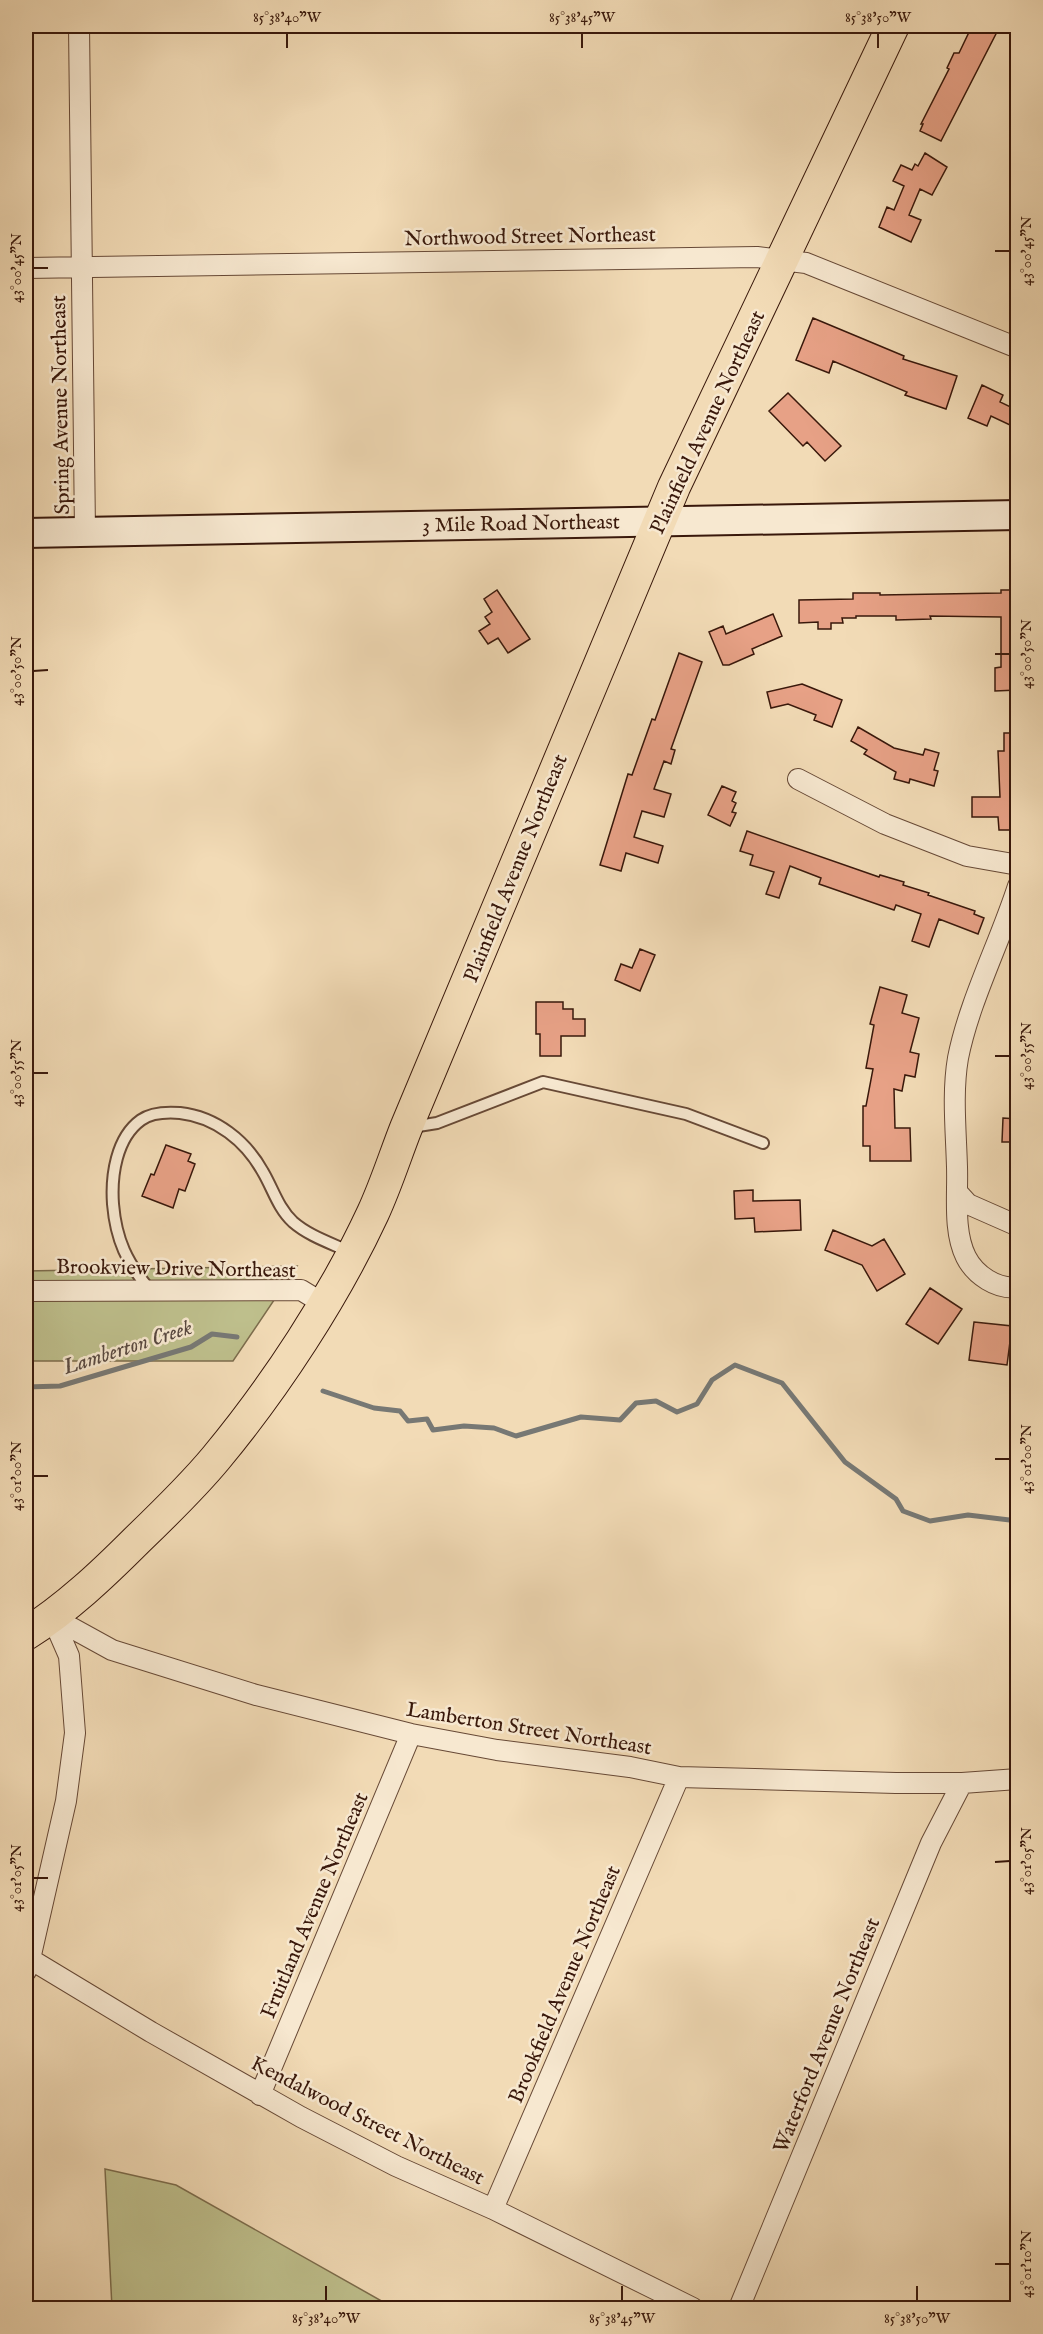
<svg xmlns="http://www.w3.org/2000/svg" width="1043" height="2334" font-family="'IM FELL English',serif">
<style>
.green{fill:#bebf8c;stroke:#7c6c4c;stroke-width:1.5}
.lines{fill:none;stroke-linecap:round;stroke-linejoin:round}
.stream{stroke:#777874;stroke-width:5}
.building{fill:#e7a186;stroke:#39180b;stroke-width:1.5}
.lane-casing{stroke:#674936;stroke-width:14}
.street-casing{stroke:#674936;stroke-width:22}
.secondary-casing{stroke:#39180b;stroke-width:32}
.primary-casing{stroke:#39180b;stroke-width:34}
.lane{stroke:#f7e8d0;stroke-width:10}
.street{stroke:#f7e8d0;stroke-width:20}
.secondary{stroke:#f7e8d0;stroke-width:28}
.primary{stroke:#f2dbb6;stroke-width:32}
.ticks{fill:none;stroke:#39180b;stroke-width:2}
.labels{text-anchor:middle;stroke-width:5;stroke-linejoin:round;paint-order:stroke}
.street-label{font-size:21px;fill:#39180b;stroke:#f7e8d0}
.water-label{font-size:22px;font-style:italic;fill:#584840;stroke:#f7e8d0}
.neatline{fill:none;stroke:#39180b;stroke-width:2}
.ticks-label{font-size:15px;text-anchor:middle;fill:#39180b}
</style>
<rect width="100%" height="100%" fill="#f2dbb6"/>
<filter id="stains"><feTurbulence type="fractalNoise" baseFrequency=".00333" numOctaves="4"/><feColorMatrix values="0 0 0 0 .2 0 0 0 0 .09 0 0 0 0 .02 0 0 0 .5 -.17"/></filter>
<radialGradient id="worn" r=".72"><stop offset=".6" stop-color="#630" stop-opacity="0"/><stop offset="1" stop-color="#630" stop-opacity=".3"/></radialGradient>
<path class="green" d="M297,1266L233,1361H26V1271Z
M105,2169L176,2185L394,2308H112Z"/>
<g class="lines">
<path class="stream" d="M26,1387L60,1386L191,1347L212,1334L237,1337
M323,1391L374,1408L400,1411L408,1421L427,1419L433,1430L464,1426L494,1428L516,1436L581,1417L620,1420L636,1403L656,1401L677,1412L697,1404L712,1380L735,1365L782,1383L845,1462L896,1499L903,1511L930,1521L968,1515L1018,1521"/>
</g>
<path class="building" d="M972,26H1000L941,141L920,131L923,124H921L949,69L947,68L954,53H959Z
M925,153L947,167L932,195L920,189L909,215L921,220L911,242L879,227L887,207L894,210L904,186L893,181L901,165L912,170L915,164L918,166Z
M813,318L904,356L903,359L957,376L946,409L905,395L907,392L833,361L829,373L796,360Z
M982,385L1003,395L1000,402L1017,410L1010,425L991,416L987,426L968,418Z
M788,393L841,446L825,461L807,442L803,446L769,411Z
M497,590L530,639L508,653L498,638L488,644L479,631L490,624L485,617L492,612L484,599Z
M1001,590H1017V690L995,691V668L1001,667V617L930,616L931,619L896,620V616H856V618H842L843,623H831V629H818V622L799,623V600L853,599V593H880V595L1001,593Z
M773,614L782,636L752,649L754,654L729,665H723L709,632L723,626L726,634Z
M679,653L702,662L671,749L675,750L671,764L664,761L654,789L671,794L664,817L642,811L634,837L663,846L658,863L626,853L621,871L600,865L628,774L632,775L652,719L655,720Z
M802,684L842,700L832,727L814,720L816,715L788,704L771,708L767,692Z
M858,727L894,748L923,755L925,749L939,753L934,770L938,771L934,786L910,779L909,783L894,779L896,772L864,754L867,750L851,741Z
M1004,733H1017V830H999L998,817H972V797H1000L998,751H1004Z
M722,786L736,792L732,801L736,803L732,812L736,813L730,826L708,815Z
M747,831L879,877L880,875L904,882L903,885L929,893L928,895L975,911L974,914L984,918L978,934L939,919L929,947L912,941L921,914L896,905L894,910L819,884L821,878L790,866L779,898L766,894L774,872L750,865L753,855L740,851Z
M640,949L655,955L640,991L615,980L621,964L632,968Z
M880,987L907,995L902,1013L919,1018L910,1052L919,1054L915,1077L905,1075L902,1091L894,1089L895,1128H910L911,1161H870V1146H863V1106H866L873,1069L866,1068L874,1025L870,1024Z
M536,1002H563V1009H573V1019H585V1036H561V1056H540V1034H536Z
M1003,1118L1017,1119V1142H1002Z
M166,1145L191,1154L188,1161L195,1164L185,1191L179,1189L173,1208L142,1196L151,1174L154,1175Z
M753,1190V1201L800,1200L801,1230L755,1232L754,1218L735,1219L734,1191Z
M833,1230L872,1246L884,1239L905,1274L877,1291L862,1265L825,1250Z
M930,1288L962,1309L938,1344L906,1324Z
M974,1322L1012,1326L1007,1365L969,1360Z"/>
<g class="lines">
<g class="lane-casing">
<path id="lane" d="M412,1127L437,1123L543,1082L686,1114L763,1143
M150,1290C127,1263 116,1240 113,1204C111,1176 116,1138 141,1120C152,1112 167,1112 180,1113C216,1117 246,1141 263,1172C273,1189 278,1208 293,1222C309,1236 331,1243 350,1252"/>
</g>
<g class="street-casing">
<path id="street" d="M79,26L85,532
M26,268L757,257L806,263L1018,348
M798,779L885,824L967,856L1018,865
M1018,886C1000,942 969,1002 958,1058C952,1093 956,1131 957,1167C958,1195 953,1231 966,1257C975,1275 997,1290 1018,1287
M958,1193L968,1204L1018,1226
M26,1291L301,1290L324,1304
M52,1617L112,1650L256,1695L411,1734L497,1750L630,1767L679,1777L896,1783H962L1018,1779
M30,1959L151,2032L301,2117L396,2166L493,2209L693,2308
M26,1971L30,1959L66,1801L75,1733L69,1656L52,1617
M260,2095L411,1734
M493,2209L679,1777
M739,2308L931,1843L962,1783"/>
</g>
<g class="secondary-casing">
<path id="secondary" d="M26,533L1018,515"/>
</g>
<g class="primary-casing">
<path id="primary" d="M26,1634C67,1608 102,1575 137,1540C164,1514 192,1487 216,1458C275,1387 334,1297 373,1213C386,1185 395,1156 406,1128L674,487L893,26"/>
</g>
<use href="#lane" class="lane"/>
<use href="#street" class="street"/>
<use href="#secondary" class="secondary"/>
<use href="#primary" class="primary"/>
</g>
<path class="ticks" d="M287,33V48M582,33V48M878,33V48M995,251H1010M33,268H48M995,654H1010M33,671L48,670M995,1056H1010M33,1073H48M995,1459H1010M33,1476H48M995,1862L1010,1861M33,1878H48M995,2264H1010M326,2286V2301M622,2286V2301M917,2286V2301"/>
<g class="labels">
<g class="street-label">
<text transform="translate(530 236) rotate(-1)" y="7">Northwood Street Northeast</text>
<text transform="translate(60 405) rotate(-91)" y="7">Spring Avenue Northeast</text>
<text transform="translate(707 422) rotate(-65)" y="7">Plainfield Avenue Northeast</text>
<text transform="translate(521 523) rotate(-1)" y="7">3 Mile Road Northeast</text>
<text transform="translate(515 868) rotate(-68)" y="7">Plainfield Avenue Northeast</text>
<text transform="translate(176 1268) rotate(1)" y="7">Brookview Drive Northeast</text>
<text transform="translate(529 1728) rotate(9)" y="7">Lamberton Street Northeast</text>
<text transform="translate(314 1905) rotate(-67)" y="7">Fruitland Avenue Northeast</text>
<text transform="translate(564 1984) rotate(-67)" y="7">Brookfield Avenue Northeast</text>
<text transform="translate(826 2035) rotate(-68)" y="7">Waterford Avenue Northeast</text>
<text transform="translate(368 2120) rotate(27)" y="7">Kendalwood Street Northeast</text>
</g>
<g class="water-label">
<text transform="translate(127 1346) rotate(-18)" y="8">Lamberton Creek</text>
</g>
</g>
<rect width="1043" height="2334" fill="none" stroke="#f2dbb6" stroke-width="66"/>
<rect x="33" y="33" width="977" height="2268" class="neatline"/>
<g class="ticks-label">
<text x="287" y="22">85°38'40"W</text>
<text x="582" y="22">85°38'45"W</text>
<text x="878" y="22">85°38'50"W</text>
<text transform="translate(1026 251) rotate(-90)" y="5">43°00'45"N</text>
<text transform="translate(16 268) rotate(-90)" y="5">43°00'45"N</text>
<text transform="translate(1026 654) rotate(-90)" y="5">43°00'50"N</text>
<text transform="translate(16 671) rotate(-90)" y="5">43°00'50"N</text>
<text transform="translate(1026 1056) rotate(-90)" y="5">43°00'55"N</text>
<text transform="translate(16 1073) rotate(-90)" y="5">43°00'55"N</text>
<text transform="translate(1026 1459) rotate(-90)" y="5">43°01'00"N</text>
<text transform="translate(16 1476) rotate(-90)" y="5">43°01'00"N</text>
<text transform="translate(1026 1861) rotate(-90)" y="5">43°01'05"N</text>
<text transform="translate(16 1878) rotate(-90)" y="5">43°01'05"N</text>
<text transform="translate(1026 2264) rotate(-90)" y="5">43°01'10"N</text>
<text x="326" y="2323">85°38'40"W</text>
<text x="622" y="2323">85°38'45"W</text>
<text x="917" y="2323">85°38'50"W</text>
</g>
<rect width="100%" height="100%" filter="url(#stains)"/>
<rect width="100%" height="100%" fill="url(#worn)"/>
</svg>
